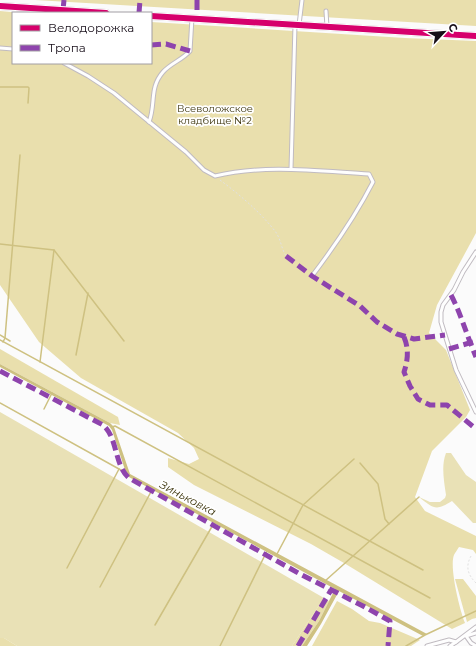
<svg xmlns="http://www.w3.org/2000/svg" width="476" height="646" font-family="Montserrat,sans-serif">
	<rect width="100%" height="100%" fill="#fbfbfb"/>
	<!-- green -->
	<g fill="#e9e1b6">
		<polygon points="0,412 324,598 292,646 17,646 4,638 0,638"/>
		<path d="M446 453H451L466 475 476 482V523H473L452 501C436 511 434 509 419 497L430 502H440L445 498 446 495C444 481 441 466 446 453Z"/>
	</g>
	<!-- forest -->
	<g fill="#e9dfad">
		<polygon points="35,0 476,0 476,26"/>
		<path d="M0 11 23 13H13V63H151V22L405 38 476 41V233L437 305 429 333 446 350 470 410 466 417 432 451 415 497 425 511 476 536V554L473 550 459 547C457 550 455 553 454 555 449 567 460 611 465 623L452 629 344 563 311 544 194 485 168 467V458L189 464 199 459 194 448 178 433 81 378 39 342 0 285Z"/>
		<polygon points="0,349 118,417 120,425 110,423 0,364"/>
		<polygon points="455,579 463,579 476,596 476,618 472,619 467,622"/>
		<polygon points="324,598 329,601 319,621 302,646 292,646"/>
		<polygon points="337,601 352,609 369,621 380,623 420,640 411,646 312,646"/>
		<polygon points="0,638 4,638 17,646 0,646"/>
	</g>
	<!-- water -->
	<polygon fill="#cec181" points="0,364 110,423 114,427 130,474 427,634 423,636 339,591 321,624 307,646 302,646 319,621 335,589 127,476 112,430 109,426 0,367"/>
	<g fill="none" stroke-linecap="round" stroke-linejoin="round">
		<!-- stream -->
		<g stroke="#cec181" stroke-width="1.5">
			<polyline points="0,87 28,87 29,88 28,103"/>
			<polyline points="0,244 54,250 124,341"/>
			<polyline points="0,335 10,341"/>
			<polyline points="0,340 423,570"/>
			<polyline points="3,342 5,338 20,155"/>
			<polyline points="76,355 88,293"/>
			<polyline points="40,362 54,250"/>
			<polyline points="0,403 128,474"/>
			<polyline points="44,409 52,393"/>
			<polyline points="112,427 115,426 430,598"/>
			<polyline points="360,463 378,484 385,519 389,524"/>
			<polyline points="277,554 303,505 354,459"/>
			<polyline points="67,568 119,469"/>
			<polyline points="325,581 419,497"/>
			<polyline points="100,587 153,488"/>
			<polyline points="155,625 214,523"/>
			<polyline points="220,646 267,551"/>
			<polyline points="406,646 425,635 476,611"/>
		</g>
		<defs>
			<g id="lane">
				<polyline points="326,11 327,27"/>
				<polyline points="299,25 302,0"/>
				<polyline points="0,48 13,49"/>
				<path d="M64 63 88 76 114 93 186 152 204 170 215 176C265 164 318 171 369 174L373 182C356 215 334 247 312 276"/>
				<path d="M149 122C156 104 149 88 163 72 171 63 182 60 190 51L192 18"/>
				<polyline points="291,169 295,25"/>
				<polyline points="476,252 463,272 454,290 443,305 441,312 441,322 456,370 476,412"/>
				<polyline points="476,633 466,636 471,643 476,646"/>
				<polyline points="427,646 449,640 456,642 476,627"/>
				<polyline points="450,646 456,642"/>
			</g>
			<g id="street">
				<polyline points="0,6 106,13"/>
				<polyline points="151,16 476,36"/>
			</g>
		</defs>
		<!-- lane casing -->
		<use href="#lane" stroke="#c0bbc1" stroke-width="5"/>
		<!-- street casing -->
		<use href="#street" stroke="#c0bbc1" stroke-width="8"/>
		<!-- path -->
		<g stroke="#e1e1e1" stroke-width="1" stroke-dasharray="2 2" stroke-linecap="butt">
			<path d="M220 180C240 195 259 211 275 231 281 239 281 248 286 256"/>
			<path d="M471 556C465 567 468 575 476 583"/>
		</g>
		<!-- lane -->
		<use href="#lane" stroke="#fefefe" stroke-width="3"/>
		<!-- street -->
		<use href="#street" stroke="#fefefe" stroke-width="6"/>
		<!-- quiet -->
		<g stroke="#8e44ad" stroke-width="5" stroke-dasharray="10 5" stroke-linecap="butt">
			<polyline points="197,0 197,19"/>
			<polyline points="63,10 64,0"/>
			<polyline points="139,13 140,0"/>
			<polyline points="151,45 166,44 190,51"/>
			<polyline points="286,256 312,276 360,306 377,322 397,334 414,339 445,335"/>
			<path d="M451 295C461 314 467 336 476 357"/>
			<path d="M404 337C409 349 408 360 404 372L410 386 418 399 430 405H447L476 429"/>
			<polyline points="449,349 476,341"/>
			<path d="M0 371 103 425C118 438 114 465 129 478L300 574 363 606 390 621 388 646"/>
			<polyline points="298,646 331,590"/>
		</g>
		<defs>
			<g id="cycleway">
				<polyline points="0,6 106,13"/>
				<polyline points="151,16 476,36"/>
			</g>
		</defs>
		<!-- cycleway casing -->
		<use href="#cycleway" stroke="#fff" stroke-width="8"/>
		<!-- cycleway -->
		<use href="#cycleway" stroke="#d6006c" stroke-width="6"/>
	</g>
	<g text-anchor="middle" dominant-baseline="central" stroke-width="3.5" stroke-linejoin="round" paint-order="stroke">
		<!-- park labels -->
		<g font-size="10" fill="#3d350d" stroke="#fff">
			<text x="215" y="108">Всеволожское<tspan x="215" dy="12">кладбище №2</tspan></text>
		</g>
		<!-- water labels -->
		<g font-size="11" font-style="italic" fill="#393108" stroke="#fff">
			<text transform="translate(188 498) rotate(28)">Зиньковка</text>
		</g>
	</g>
	<!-- legend -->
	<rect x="12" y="12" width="140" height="52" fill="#ffffff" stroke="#a29ea3"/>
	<rect x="20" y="25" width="20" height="6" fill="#d6006c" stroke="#a29ea3"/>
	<text x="48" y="32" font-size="12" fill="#160d18">Велодорожка</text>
	<rect x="20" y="45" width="20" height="6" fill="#8e44ad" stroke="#a29ea3"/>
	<text x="48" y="52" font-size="12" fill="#160d18">Тропа</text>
	<!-- north arrow -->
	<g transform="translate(444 32) rotate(64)" stroke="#ffffff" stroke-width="3" paint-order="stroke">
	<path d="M0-3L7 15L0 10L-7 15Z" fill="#160d18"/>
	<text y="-6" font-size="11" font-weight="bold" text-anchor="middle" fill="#160d18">С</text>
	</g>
</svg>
